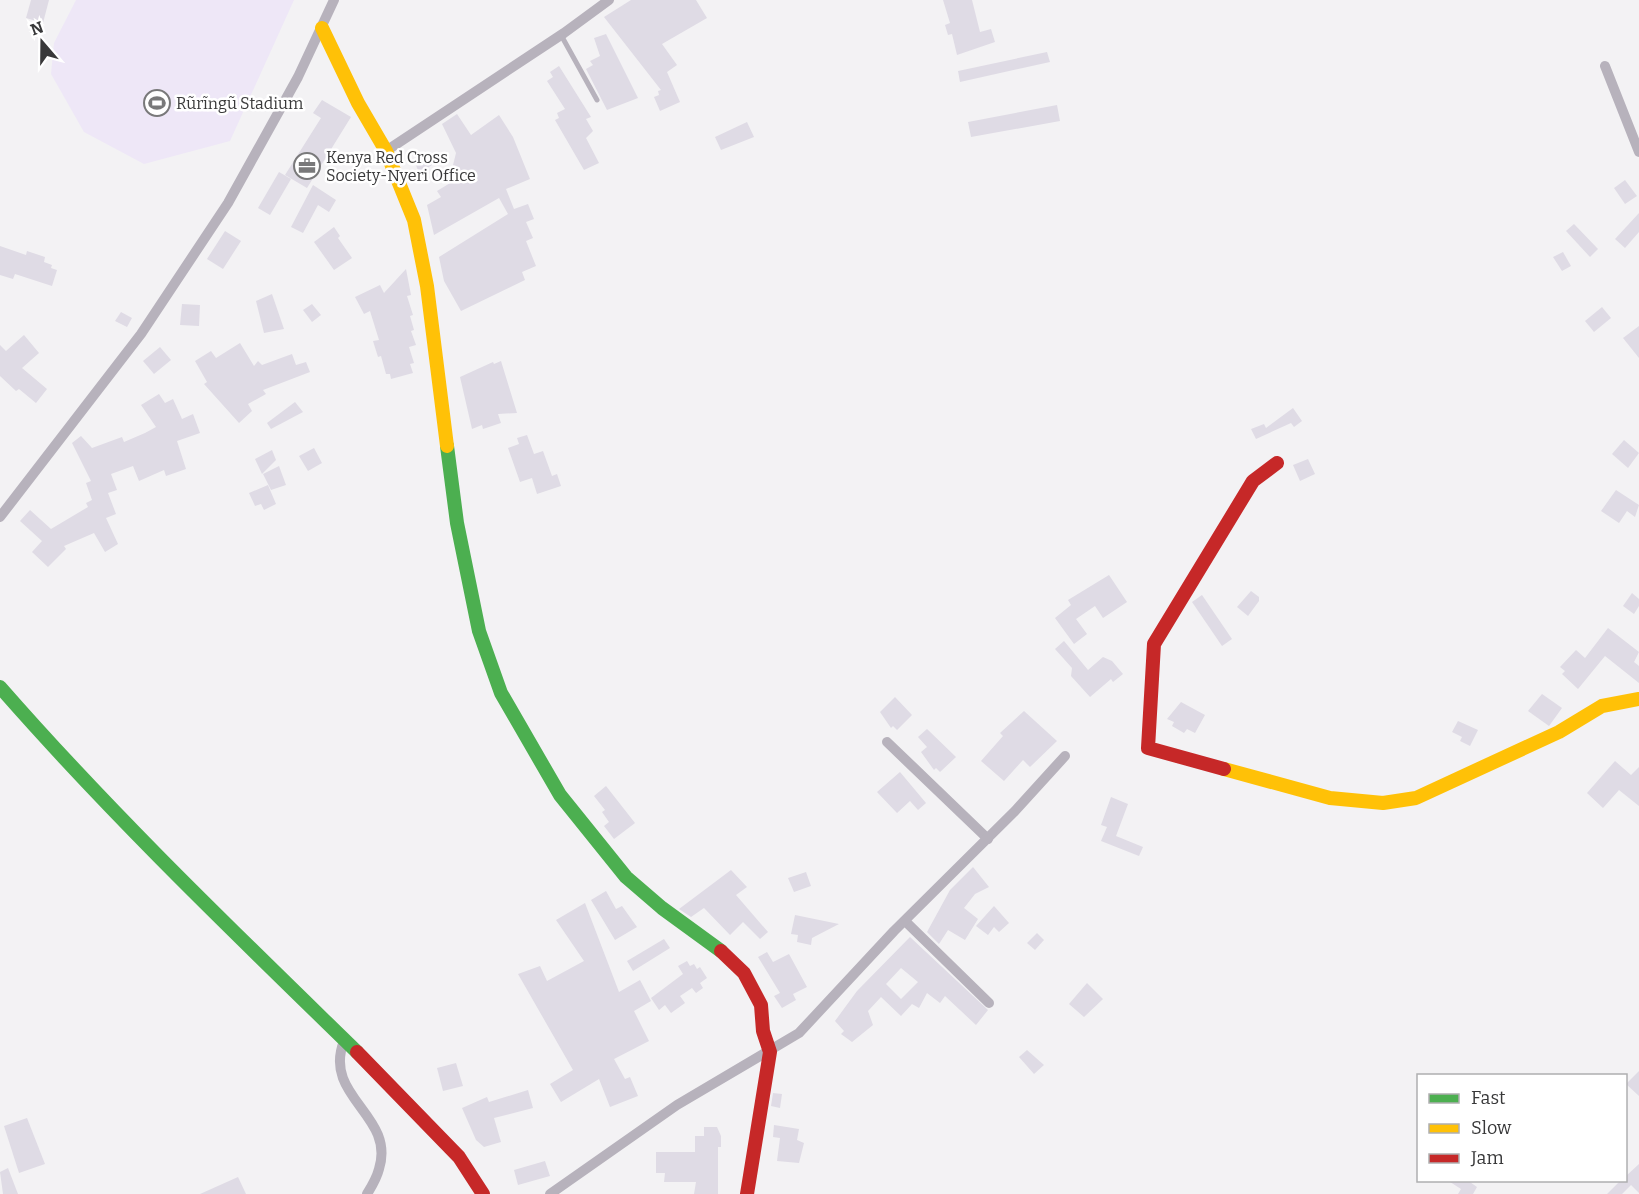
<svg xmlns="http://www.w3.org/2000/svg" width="1639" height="1194" font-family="Bitter,serif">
	<rect width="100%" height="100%" fill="#f3f2f4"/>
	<!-- green -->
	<polygon fill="#eee7f7" points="76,0 294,0 230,141 144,164 84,132 51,74 54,43"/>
	<!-- building -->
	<g fill="#dfdbe5" fill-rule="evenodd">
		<polygon points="31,0 49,0 43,23 26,18"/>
		<polygon points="631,0 696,0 707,18 662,44 677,65 667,72 680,102 660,111 654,97 659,95 658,91 661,90 604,17"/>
		<polygon points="943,0 972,0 980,32 991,29 995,42 957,55 952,34 948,35 945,25 950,23"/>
		<polygon points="606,34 638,98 607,110 586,69 593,65 590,61 600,56 594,38"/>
		<polygon points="1047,52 1050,62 960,82 958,71"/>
		<polygon points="559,66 591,117 586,119 593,131 586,138 599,163 584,170 555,120 559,118 557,113 565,109 547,81 553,77 550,72"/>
		<polygon points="322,100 351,117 307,188 285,175 321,118 313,113"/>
		<polygon points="1057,105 1060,121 971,137 968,122"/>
		<polygon points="457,114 471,135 499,115 513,137 530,179 506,189 514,209 528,204 534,219 526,222 533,238 526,241 536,266 522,272 525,280 461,311 444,281 439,257 508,214 499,198 434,235 427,205 441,197 437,191 460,177 453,165 456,153 442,124"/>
		<polygon points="747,122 754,137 721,150 715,137"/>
		<polygon points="428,155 432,165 419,173 414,160"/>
		<polygon points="279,172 291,179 270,215 258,208"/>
		<polygon points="1625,180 1637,196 1625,204 1614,188"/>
		<polygon points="313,185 336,200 329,212 318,205 303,233 291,227"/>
		<polygon points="1639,213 1639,232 1625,248 1615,239"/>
		<polygon points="1574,224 1598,249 1590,257 1566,231"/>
		<polygon points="334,227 340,236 338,238 352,258 334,270 314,242"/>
		<polygon points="225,231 241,241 223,269 207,259"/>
		<polygon points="0,246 26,255 27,251 45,257 44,262 52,265 51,268 57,270 52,286 15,274 13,279 0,275"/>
		<polygon points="1563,252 1571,266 1562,271 1553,257"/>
		<polygon points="406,269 411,295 407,296 413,315 410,316 414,330 411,331 416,345 409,347 414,363 410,364 413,373 391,379 390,374 386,374 381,356 378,357 373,341 379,340 370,311 364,314 355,297 380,285 384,293"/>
		<polygon points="272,294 284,329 264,333 256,301"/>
		<polygon points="182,304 200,305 199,326 180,325"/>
		<polygon points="312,304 321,315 312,322 303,310"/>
		<polygon points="1602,307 1611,318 1594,332 1585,321"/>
		<polygon points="121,312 132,318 127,327 115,321"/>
		<polygon points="1639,326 1639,358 1623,338"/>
		<polygon points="24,335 39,353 22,368 47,389 36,403 19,389 16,391 0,376 0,345 6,351"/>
		<polygon points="240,343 254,366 258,361 262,365 292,354 296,365 306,362 310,372 263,390 266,394 248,404 252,411 239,423 204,384 207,382 195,361 211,351 216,358"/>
		<polygon points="160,347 171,360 154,374 143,361"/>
		<polygon points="501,361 517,413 498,414 501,423 483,429 482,425 472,429 460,377 493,362 494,364"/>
		<polygon points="159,394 165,403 173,399 182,419 193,414 200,433 177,441 186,469 166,476 164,470 139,481 133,466 111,474 117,490 108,493 116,514 106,518 118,544 105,552 94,533 64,546 66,549 48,567 32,552 42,541 20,521 30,510 51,529 88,507 86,503 92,500 86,483 91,481 72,443 81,436 92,448 122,437 124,442 145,433 156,427 141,405"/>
		<polygon points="295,402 303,412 271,429 267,423"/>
		<polygon points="1293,408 1302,421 1294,427 1291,423 1256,439 1251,429 1264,424 1266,428"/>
		<polygon points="527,435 534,454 543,451 552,476 557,474 561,486 537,494 532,478 520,482 508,448 519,444 517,438"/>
		<polygon points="1624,440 1639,453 1628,468 1612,454"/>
		<polygon points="314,448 322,463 308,471 299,456"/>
		<polygon points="272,450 276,460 262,474 255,459"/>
		<polygon points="1308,459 1315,474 1300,481 1293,465"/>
		<polygon points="279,466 286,485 271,490 263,474"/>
		<polygon points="268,485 276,504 264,510 261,504 255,506 249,493"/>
		<polygon points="1616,490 1639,505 1635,517 1627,511 1619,523 1601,511"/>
		<polygon points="1109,575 1127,602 1103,618 1095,606 1076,619 1087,634 1074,644 1055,618 1071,605 1068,600"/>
		<polygon points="1251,591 1259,597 1259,601 1248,616 1237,607"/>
		<polygon points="1632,593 1639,599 1639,606 1634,614 1623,606"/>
		<polygon points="1202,595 1232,639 1222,646 1192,602"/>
		<polygon points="1608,628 1639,652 1634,662 1639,666 1639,683 1605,656 1578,689 1562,674 1565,671 1560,667 1576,650 1585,658"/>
		<polygon points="1064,641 1088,670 1103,657 1112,661 1123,674 1113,682 1111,679 1090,697 1071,676 1072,668 1055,649"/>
		<polygon points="1542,694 1562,708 1549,726 1528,711"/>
		<polygon points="895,697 912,715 897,730 893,726 891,728 880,712"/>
		<polygon points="1181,702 1205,715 1195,733 1187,729 1184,733 1172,726 1174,722 1167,719"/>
		<polygon points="1024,711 1057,741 1030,767 1023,760 1004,781 981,761 1003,736 1000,733"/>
		<polygon points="1458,721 1478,730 1470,746 1460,741 1462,737 1452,732"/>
		<polygon points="927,729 956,757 940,772 936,768 934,770 921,752 927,747 918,737"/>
		<polygon points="1615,761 1631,775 1639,767 1639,806 1619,790 1603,808 1587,793"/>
		<polygon points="900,772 926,803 918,810 910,801 897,813 877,792"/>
		<polygon points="606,786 635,823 614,839 604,826 609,822 602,812 605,810 594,796"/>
		<polygon points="1111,797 1128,804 1116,836 1143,847 1139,856 1101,841 1107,827 1101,825"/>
		<polygon points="973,867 989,887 975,894 964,908 978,919 965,940 948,930 939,944 927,932 950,890"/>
		<polygon points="731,870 747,887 736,895 768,932 760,939 743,922 730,935 704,908 691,917 679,909"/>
		<polygon points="806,872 811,886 794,892 788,878"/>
		<polygon points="606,891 616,909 622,906 637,927 615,940 591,900"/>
		<polygon points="585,903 619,992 640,980 651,1001 634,1011 649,1041 614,1059 625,1079 630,1077 638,1096 610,1107 599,1079 561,1102 550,1084 573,1070 518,974 540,966 547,981 584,961 556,920"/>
		<polygon points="994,906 1009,923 999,932 994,927 988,935 976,926"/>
		<polygon points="795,915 839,924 812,938 811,945 797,942 798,935 791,934"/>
		<polygon points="1037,933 1044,940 1035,950 1027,943"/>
		<path d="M910 937 988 1010 976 1025 945 996 940 1003 927 993 919 1008 912 1004 901 1016 881 997 868 1011 873 1025 852 1042 841 1034 844 1031 835 1021 857 991ZM901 968 918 982 901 999 886 984Z"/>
		<polygon points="664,939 670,948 633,971 627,961"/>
		<polygon points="767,952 773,962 789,954 807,987 793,994 796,1000 782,1008 774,996 780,993 758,957"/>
		<polygon points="687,961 690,966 694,964 697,969 700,967 707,978 700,983 703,988 696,993 692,988 680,996 685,1003 671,1013 665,1005 659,1010 651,998 683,974 678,966"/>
		<polygon points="1087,983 1103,999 1084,1017 1069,1004"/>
		<polygon points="1027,1050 1044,1065 1034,1074 1019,1057"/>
		<polygon points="456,1063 463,1086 443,1091 437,1068"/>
		<polygon points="1639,1071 1639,1096 1626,1084"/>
		<polygon points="528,1090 533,1108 494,1118 501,1142 484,1147 476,1140 462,1108 487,1097 489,1102"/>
		<polygon points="773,1093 782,1094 780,1108 771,1106"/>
		<polygon points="27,1118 45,1164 19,1173 4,1126"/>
		<polygon points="774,1125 799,1129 797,1140 804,1143 799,1163 777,1161 780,1138 773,1137"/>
		<polygon points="704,1127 717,1127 721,1136 721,1147 718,1147 718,1194 694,1194 696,1182 664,1182 665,1173 656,1173 656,1152 695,1152 695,1136 704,1136"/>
		<polygon points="545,1161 550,1176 518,1185 514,1170"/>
		<polygon points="1639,1164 1639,1193 1631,1185 1622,1194 1607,1194 1621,1180 1626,1180 1626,1176"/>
		<polygon points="8,1168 18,1194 3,1194 0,1172"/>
		<polygon points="238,1177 246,1194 200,1194"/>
		<polygon points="1447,1180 1467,1180 1477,1187 1473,1194 1458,1194 1461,1189"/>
	</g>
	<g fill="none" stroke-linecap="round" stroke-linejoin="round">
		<!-- lane -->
		<polyline stroke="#b7b2bc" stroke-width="5" points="561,35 597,100"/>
		<!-- street -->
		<g stroke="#b7b2bc" stroke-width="10">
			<polyline points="1605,66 1639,152"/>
			<polyline points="386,151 564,33 609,0"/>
			<polyline points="0,517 141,334 228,203 298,77 334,0"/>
			<polyline points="887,742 988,839"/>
			<polyline points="905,921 989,1003"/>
			<path d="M344 1041C322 1097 396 1115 379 1169 377 1177 372 1186 367 1194"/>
			<polyline points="550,1194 677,1105 799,1033 894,931 1015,811 1065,756"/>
		</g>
		<!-- fast -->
		<g stroke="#4caf50" stroke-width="14">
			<polyline points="447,446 457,523 479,631 501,693 560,795 626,877 662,908 721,951"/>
			<path d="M0 687C112 815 235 933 357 1052"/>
		</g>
		<!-- slow -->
		<g stroke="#ffc107" stroke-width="14">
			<polyline points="322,28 358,103 386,151 414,220 427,286 447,446"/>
			<polyline points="1224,769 1330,798 1383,803 1416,798 1559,732 1602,706 1639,699"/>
		</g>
		<!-- jam -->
		<g stroke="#c62828" stroke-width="14">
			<polyline points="1224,769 1148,748 1154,644 1253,481 1277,463"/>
			<polyline points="721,951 744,973 761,1005 763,1031 770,1052 747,1194"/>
			<polyline points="357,1052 459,1157 483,1194"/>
		</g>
	</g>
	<!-- icons -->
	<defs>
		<symbol id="stadium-ring" viewBox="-11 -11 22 22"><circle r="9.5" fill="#fff" stroke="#79797a" stroke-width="1.5"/><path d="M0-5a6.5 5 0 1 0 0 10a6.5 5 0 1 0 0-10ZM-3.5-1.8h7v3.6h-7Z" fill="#79797a"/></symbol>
		<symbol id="office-ring" viewBox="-11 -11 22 22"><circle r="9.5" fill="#fff" stroke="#79797a" stroke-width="1.5"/><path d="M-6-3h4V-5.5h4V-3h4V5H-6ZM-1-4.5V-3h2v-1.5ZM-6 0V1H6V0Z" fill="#79797a"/></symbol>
	</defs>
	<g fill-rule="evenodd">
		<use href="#stadium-ring" x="142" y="88" width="30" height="30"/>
		<use href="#office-ring" x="292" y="151" width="30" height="30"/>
	</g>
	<g text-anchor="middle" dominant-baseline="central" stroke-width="5" stroke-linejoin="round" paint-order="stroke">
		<!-- poi labels -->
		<g font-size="16" fill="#383839" stroke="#fff" text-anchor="start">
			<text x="176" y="103">Rũrĩngũ Stadium</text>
			<text x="326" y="157">Kenya Red Cross<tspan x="326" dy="18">Society-Nyeri Office</tspan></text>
		</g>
	</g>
	<!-- legend -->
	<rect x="1417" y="1074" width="210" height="108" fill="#ffffff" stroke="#afafb0" stroke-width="1.5"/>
	<rect x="1429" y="1094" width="30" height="9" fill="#4caf50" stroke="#afafb0" stroke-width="1.5"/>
	<text x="1471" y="1104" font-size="18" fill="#383839">Fast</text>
	<rect x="1429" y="1124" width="30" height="9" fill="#ffc107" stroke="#afafb0" stroke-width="1.5"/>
	<text x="1471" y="1134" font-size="18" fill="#383839">Slow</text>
	<rect x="1429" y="1154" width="30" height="9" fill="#c62828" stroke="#afafb0" stroke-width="1.5"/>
	<text x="1471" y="1164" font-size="18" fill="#383839">Jam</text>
	<!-- north arrow -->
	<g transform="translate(42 42) rotate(340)" stroke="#ffffff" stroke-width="4.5" paint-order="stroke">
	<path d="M0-4.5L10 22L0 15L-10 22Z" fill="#383839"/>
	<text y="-9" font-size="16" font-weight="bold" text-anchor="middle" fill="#383839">N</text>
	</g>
</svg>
